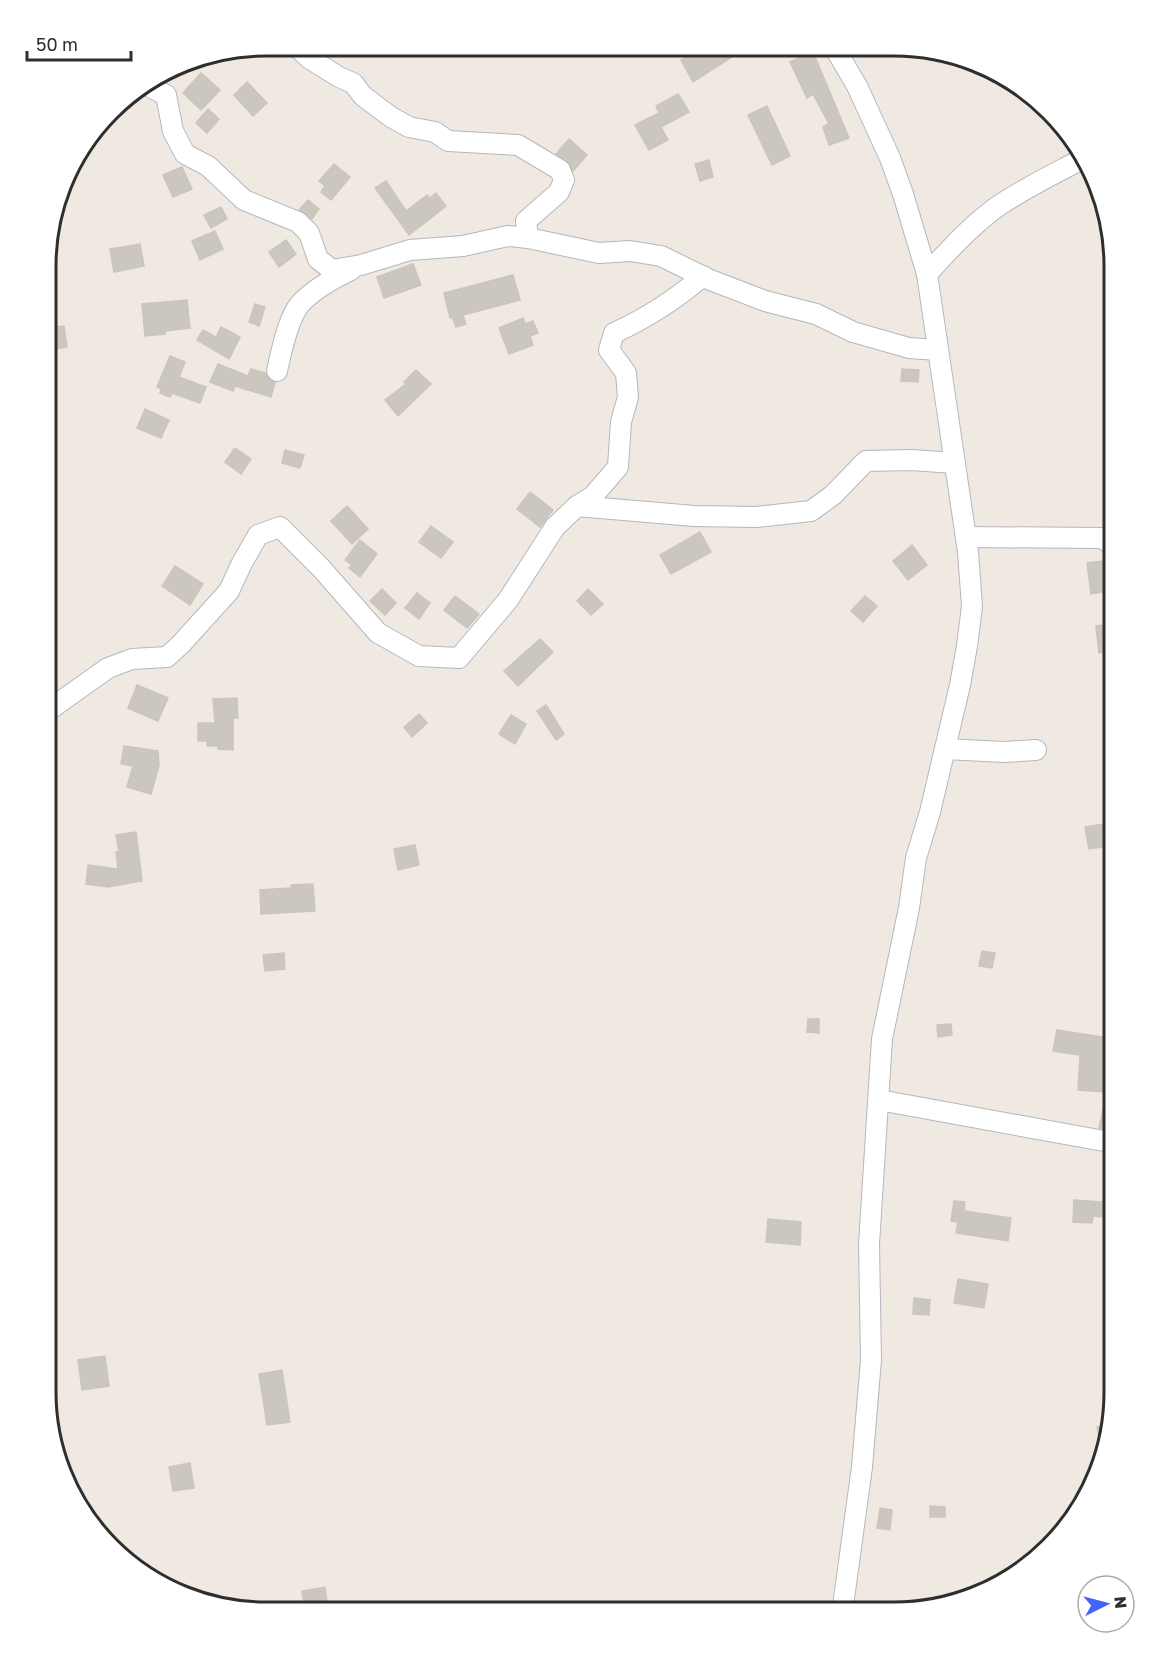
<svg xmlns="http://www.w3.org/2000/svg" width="1160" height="1658" font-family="'Golos Text',sans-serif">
	<rect width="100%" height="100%" fill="#efe9e1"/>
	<!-- building -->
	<g fill="#cbc7bf" stroke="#cbc5ba" stroke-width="1.5">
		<polygon points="704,46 749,46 693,82 681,60"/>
		<polygon points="813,52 849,138 829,145 823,127 829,124 813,94 807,98 790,62"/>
		<polygon points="201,73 220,90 201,110 183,93"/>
		<polygon points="247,82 267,103 253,116 234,95"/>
		<polygon points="678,94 689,112 661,127 668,140 649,150 635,125 659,113 656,106"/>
		<polygon points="767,106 790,156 772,165 748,115"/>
		<polygon points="208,109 219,119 207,133 196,123"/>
		<polygon points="569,139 587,155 573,171 567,160 556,154"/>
		<polygon points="709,160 713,177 700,181 695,164"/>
		<polygon points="334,164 350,177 331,200 321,192 325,186 319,181"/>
		<polygon points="182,167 192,189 173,197 163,175"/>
		<polygon points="386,181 406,211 427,195 430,198 436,193 446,206 409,235 375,188"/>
		<polygon points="308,200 319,209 312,219 299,210"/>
		<polygon points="221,207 227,219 211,228 204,215"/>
		<polygon points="215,231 223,249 200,260 192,241"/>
		<polygon points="286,240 296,254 279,267 269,252"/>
		<polygon points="140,244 144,266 114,272 110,249"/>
		<polygon points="413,264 421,285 384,298 377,277"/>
		<polygon points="513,275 520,300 463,315 466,324 456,327 452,317 450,318 444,293"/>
		<polygon points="187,300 190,328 165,331 165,334 145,336 142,304"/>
		<polygon points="255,304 265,307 259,326 249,322"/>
		<polygon points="523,318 525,324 533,321 538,333 530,336 533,345 509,354 499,328"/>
		<polygon points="64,326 67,347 47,350 47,328"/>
		<polygon points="221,327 240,337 229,359 197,340 203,330 216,337"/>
		<polygon points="170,356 185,362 179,377 206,387 200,403 172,393 170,397 160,393 161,389 157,387"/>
		<polygon points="218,364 248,376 251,369 265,373 269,379 275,383 271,397 235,386 233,391 210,382"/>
		<polygon points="902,369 919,370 918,382 901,381"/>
		<polygon points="416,370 431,384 398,416 385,400 406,384 404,382"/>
		<polygon points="145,409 169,420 161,438 137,428"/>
		<polygon points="235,448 251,459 241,474 225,462"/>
		<polygon points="285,450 304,455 300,468 282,463"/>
		<polygon points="530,492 553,510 540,527 517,509"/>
		<polygon points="347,506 368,529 352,544 331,521"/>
		<polygon points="431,526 453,542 441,558 419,542"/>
		<polygon points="700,532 711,552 671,574 660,555"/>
		<polygon points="360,540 377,554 360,577 349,568 352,565 345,560"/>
		<polygon points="912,545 927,565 908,580 893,561"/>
		<polygon points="1111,560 1115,590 1091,594 1087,563"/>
		<polygon points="175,566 203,584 190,605 162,586"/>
		<polygon points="382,589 396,603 385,615 370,601"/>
		<polygon points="588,589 603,604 591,615 577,601"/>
		<polygon points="417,593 430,603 419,619 405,608"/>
		<polygon points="455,596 479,614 467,628 444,610"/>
		<polygon points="865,596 877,606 863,622 851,611"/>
		<polygon points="1115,624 1115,649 1099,653 1096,626"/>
		<polygon points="540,639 553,652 518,686 504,671"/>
		<polygon points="137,685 168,698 158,721 128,708"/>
		<polygon points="237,698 238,718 233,718 233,750 218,749 218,746 207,746 207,741 198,741 198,723 215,723 213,699"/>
		<polygon points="546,705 564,734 556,740 537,711"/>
		<polygon points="419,714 427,723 412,737 404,727"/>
		<polygon points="511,715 526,724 515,744 499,734"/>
		<polygon points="124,746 158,751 159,765 151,794 127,787 133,766 121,764"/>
		<polygon points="1109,823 1112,834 1107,835 1108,846 1089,849 1085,827"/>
		<polygon points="136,832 142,881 108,887 86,884 88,865 118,869 116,852 119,852 116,835"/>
		<polygon points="415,845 419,865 398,870 394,849"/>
		<polygon points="313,884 315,911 261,914 260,890 291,888 291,885"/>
		<polygon points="982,951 995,953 992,968 979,966"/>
		<polygon points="284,953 285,969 265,971 263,955"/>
		<polygon points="808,1019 819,1019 819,1033 807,1032"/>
		<polygon points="951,1024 952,1035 938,1037 937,1025"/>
		<polygon points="1057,1030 1108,1038 1105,1059 1115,1061 1115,1131 1099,1128 1107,1092 1078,1090 1080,1055 1053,1051"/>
		<polygon points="1074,1200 1115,1203 1115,1218 1093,1216 1092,1223 1073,1222"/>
		<polygon points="954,1201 965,1202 964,1211 1011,1218 1008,1241 956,1233 958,1222 951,1221"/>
		<polygon points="768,1219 801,1222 800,1245 766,1242"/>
		<polygon points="958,1279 988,1284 984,1308 954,1303"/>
		<polygon points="914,1298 930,1300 929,1315 913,1314"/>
		<polygon points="105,1356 109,1386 82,1390 78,1360"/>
		<polygon points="282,1370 290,1422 267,1425 259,1374"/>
		<polygon points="1111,1424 1104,1460 1097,1427"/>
		<polygon points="190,1463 194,1488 173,1491 169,1467"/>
		<polygon points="930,1506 945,1507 945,1517 930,1517"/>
		<polygon points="880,1508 892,1510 890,1530 877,1528"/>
		<polygon points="325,1587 328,1611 305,1611 302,1591"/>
	</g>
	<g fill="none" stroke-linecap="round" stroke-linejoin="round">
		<defs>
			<g id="minor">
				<polyline points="295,45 310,59 339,77 353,83 363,96 391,117 409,127 435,132 448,141 518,145 560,170 564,180 559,192 526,221 528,238"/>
				<polyline points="834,47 857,86 890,158 903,194 927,274 968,552 972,606 967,646 960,685 930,812 916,858 909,908 882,1039 869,1244 871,1360 862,1467 842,1613"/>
				<polyline points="146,85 166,95 173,131 185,154 208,166 244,200 298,222 309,233 318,259 332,270 361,265 410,250 463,246 508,236 528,238 599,253 630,251 661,256 708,279 765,301 816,314 853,332 909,348 938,350"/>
				<path d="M927 274C948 251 969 228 994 209 1022 189 1054 174 1084 158"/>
				<path d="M277 371C281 353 288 318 300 304 313 290 334 278 351 270"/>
				<path d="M577 506 593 496 618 467 621 422 628 397 626 373 609 350 614 333C647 318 675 300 703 276"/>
				<polyline points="966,537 1102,538 1115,547"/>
				<polyline points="46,712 108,668 132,659 167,657 181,644 229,591 242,563 258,535 280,527 321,568 378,633 419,656 459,658 508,600 555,527 577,506 694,516 756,517 811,511 833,495 866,461 911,460 955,463"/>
				<polyline points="945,749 1004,752 1036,750"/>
				<polyline points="879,1100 1115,1143"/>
			</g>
		</defs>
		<!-- minor casing -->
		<use href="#minor" stroke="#b4b7c1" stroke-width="22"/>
		<!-- minor -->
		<use href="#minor" stroke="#fff" stroke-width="20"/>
	</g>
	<!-- crop -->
	<path d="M0 0H1160V1658H0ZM266 56H894A210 210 0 0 1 1104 266V1392A210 210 0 0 1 894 1602H266A210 210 0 0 1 56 1392V266A210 210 0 0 1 266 56Z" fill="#fff" fill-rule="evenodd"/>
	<path fill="none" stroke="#2e2e2e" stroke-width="3" d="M266 56H894A210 210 0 0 1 1104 266V1392A210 210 0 0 1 894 1602H266A210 210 0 0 1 56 1392V266A210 210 0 0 1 266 56Z"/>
	<!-- north arrow -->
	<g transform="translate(1106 1604) rotate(84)"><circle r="28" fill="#ffffff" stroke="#ababab" stroke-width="1.5"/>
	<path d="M0-4.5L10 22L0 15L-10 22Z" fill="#4264fb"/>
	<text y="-9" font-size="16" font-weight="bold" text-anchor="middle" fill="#2e2e2e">N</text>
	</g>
	<!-- scale -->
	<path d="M27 51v9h104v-9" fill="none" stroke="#2e2e2e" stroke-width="3"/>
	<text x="36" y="51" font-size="18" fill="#2e2e2e" stroke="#ffffff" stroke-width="4.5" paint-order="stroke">50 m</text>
</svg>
